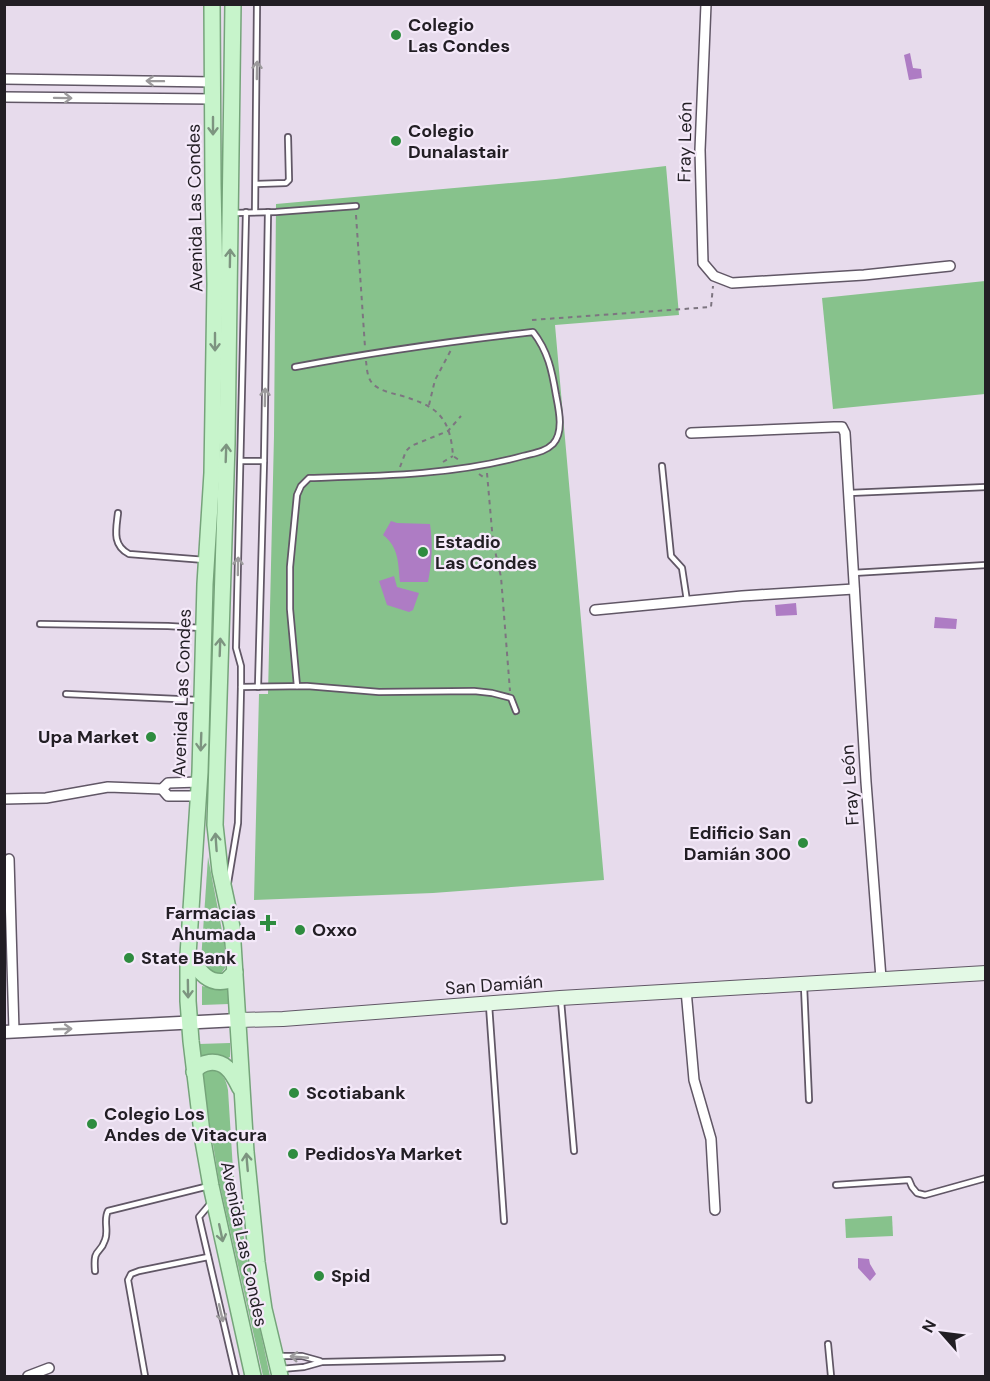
<svg xmlns="http://www.w3.org/2000/svg" width="990" height="1381" font-family="'DM Sans',sans-serif">
	<rect width="100%" height="100%" fill="#e7dbec"/>
	<!-- green -->
	<g fill="#87c28c">
		<polygon points="666,166 679,315 555,325 604,880 433,893 254,900 259,694 268,694 274,436 276,204 556,179"/>
		<polygon points="985,281 985,394 833,409 822,298"/>
		<polygon points="208,857 224,941 225,968 220,975 212,975 201,961"/>
		<polygon points="202,986 220,990 228,988 229,1004 202,1005"/>
		<polygon points="230,1043 230,1057 228,1058 211,1054 200,1056 199,1044"/>
		<path d="M212 1069C223 1073 226 1079 228 1090L233 1170 255 1306 270 1376H263L219 1181 202 1077 204 1073Z"/>
		<polygon points="892,1216 893,1236 846,1238 845,1219"/>
	</g>
	<!-- water -->
	<g fill="#ae7cc4">
		<polygon points="910,53 913,68 921,69 922,78 909,80 904,55"/>
		<path d="M391 521 397 523 430 524C433 544 432 562 428 582H400C398 563 399 547 383 535Z"/>
		<polygon points="394,576 397,587 419,593 413,610 409,612 387,605 379,581"/>
		<polygon points="796,603 797,615 776,616 775,605"/>
		<polygon points="935,617 957,619 956,629 934,628"/>
		<polygon points="858,1258 869,1259 870,1264 876,1274 870,1281 858,1268"/>
	</g>
	<g fill="none" stroke-linecap="round" stroke-linejoin="round">
		<defs>
			<g id="service">
				<polyline points="256,184 286,183 289,180 288,137"/>
				<polyline points="255,212 257,4"/>
				<polyline points="233,213 276,212 356,206"/>
				<path d="M295 367C374 352 453 341 533 332 548 351 552 371 556 395 559 410 564 432 553 444 545 452 534 453 523 456 454 475 380 476 309 478L301 486 297 495 290 567V609L297 686"/>
				<polyline points="241,461 264,461"/>
				<polyline points="662,466 671,556 682,568 687,601"/>
				<polyline points="849,493 986,487"/>
				<path d="M118 513C116 530 112 545 129 554L205 560"/>
				<polyline points="853,573 986,565"/>
				<polyline points="40,624 168,626 202,628"/>
				<polyline points="241,687 307,686 379,692 474,691 492,693 511,698 516,711"/>
				<polyline points="258,687 264,461 268,212"/>
				<polyline points="66,694 199,700"/>
				<polyline points="228,883 238,823 241,687 241,666 236,648 246,212"/>
				<polyline points="804,986 809,1100"/>
				<polyline points="561,1001 574,1151"/>
				<polyline points="489,1005 504,1221"/>
				<polyline points="836,1185 909,1180 912,1187 917,1193 925,1195 986,1178"/>
				<polyline points="210,1204 199,1217 236,1376"/>
				<path d="M95 1271C93 1246 100 1256 105 1240 109 1231 103 1220 108 1211L209 1186"/>
				<polyline points="828,1344 831,1376"/>
				<polyline points="278,1356 302,1356 320,1361"/>
				<polyline points="281,1369 304,1367 322,1362 502,1358"/>
				<polyline points="145,1376 128,1280 131,1274 139,1271 208,1257"/>
			</g>
			<g id="minor">
				<polyline points="706,4 700,150 703,263 714,276 732,283 864,275 950,266"/>
				<polyline points="4,79 214,82"/>
				<polyline points="4,97 214,99"/>
				<polyline points="691,433 834,427 842,427 845,433 866,782 881,978"/>
				<polyline points="595,610 742,596 854,589"/>
				<polyline points="162,789 168,796 198,796"/>
				<polyline points="4,799 46,798 108,787 162,789 168,783 199,782"/>
				<polyline points="9,859 14,1031"/>
				<polyline points="686,990 694,1080 711,1139 715,1210"/>
				<polyline points="28,1376 49,1368"/>
			</g>
			<polyline id="tertiary" points="4,1032 238,1020"/>
			<polyline id="secondary" points="238,1020 283,1019 560,998 986,973"/>
			<g id="primary">
				<polyline points="212,4 213,184 215,284 212,473 205,584 200,772 188,955 188,1001 191,1041 203,1141 211,1186 253,1376"/>
				<polyline points="233,4 227,444 215,825 220,871 232,927 246,1152 257,1262 264,1309 280,1376"/>
				<path d="M188 955C198 969 207 985 226 981L235 972"/>
				<path d="M194 1072C201 1061 217 1059 227 1068 233 1073 237 1082 240 1088"/>
			</g>
		</defs>
		<!-- service casing -->
		<use href="#service" stroke="#615766" stroke-width="8"/>
		<!-- minor casing -->
		<use href="#minor" stroke="#615766" stroke-width="12"/>
		<!-- tertiary casing -->
		<use href="#tertiary" stroke="#615766" stroke-width="15"/>
		<!-- secondary casing -->
		<use href="#secondary" stroke="#615766" stroke-width="16"/>
		<!-- primary casing -->
		<use href="#primary" stroke="#75a47a" stroke-width="18"/>
		<!-- path -->
		<g stroke="#7d7580" stroke-width="2" stroke-dasharray="4.5 4.5" stroke-linecap="butt">
			<polyline points="356,215 365,347"/>
			<polyline points="532,320 711,307 713,286"/>
			<path d="M366 361C367 369 367 378 373 384 379 390 390 393 399 395 436 406 450 415 453 456L459 460"/>
			<polyline points="429,405 435,380 451,350"/>
			<polyline points="443,462 453,456"/>
			<polyline points="400,467 406,451 411,446 448,431 461,416"/>
			<polyline points="487,473 493,542 501,577 510,691"/>
			<polyline points="479,474 486,479"/>
		</g>
		<!-- service -->
		<use href="#service" stroke="#fff" stroke-width="4.5"/>
		<!-- minor -->
		<use href="#minor" stroke="#fff" stroke-width="9"/>
		<!-- tertiary -->
		<use href="#tertiary" stroke="#fff" stroke-width="12"/>
		<!-- secondary -->
		<use href="#secondary" stroke="#e3f9e5" stroke-width="14"/>
		<!-- primary -->
		<use href="#primary" stroke="#c7f4cb" stroke-width="15"/>
	</g>
	<!-- one-way arrows -->
	<defs><path id="oneway-shaft" d="M-6 0H5M1.5-3L5.5 0L1.5 3" fill="none" stroke-width="1.6" stroke-linecap="round" stroke-linejoin="round" transform="scale(1.5)"/></defs>
	<g stroke="#9c9a9c">
		<use href="#oneway-shaft" transform="translate(257 70) rotate(-89)"/>
		<use href="#oneway-shaft" transform="translate(155 81) rotate(-179)"/>
		<use href="#oneway-shaft" transform="translate(63 98) rotate(1)"/>
		<use href="#oneway-shaft" transform="translate(265 397) rotate(-89)"/>
		<use href="#oneway-shaft" transform="translate(238 566) rotate(-89)"/>
		<use href="#oneway-shaft" transform="translate(63 1029) rotate(-2)"/>
		<use href="#oneway-shaft" transform="translate(221 1313) rotate(77)"/>
		<use href="#oneway-shaft" transform="translate(299 1357) rotate(-175)"/>
	</g>
	<g stroke="#7d9480">
		<use href="#oneway-shaft" transform="translate(213 126) rotate(90)"/>
		<use href="#oneway-shaft" transform="translate(230 258) rotate(-89)"/>
		<use href="#oneway-shaft" transform="translate(215 342) rotate(90)"/>
		<use href="#oneway-shaft" transform="translate(226 453) rotate(-88)"/>
		<use href="#oneway-shaft" transform="translate(220 647) rotate(-88)"/>
		<use href="#oneway-shaft" transform="translate(201 742) rotate(92)"/>
		<use href="#oneway-shaft" transform="translate(216 842) rotate(-94)"/>
		<use href="#oneway-shaft" transform="translate(188 989) rotate(89)"/>
		<use href="#oneway-shaft" transform="translate(247 1162) rotate(-95)"/>
		<use href="#oneway-shaft" transform="translate(221 1233) rotate(78)"/>
	</g>
	<!-- markers -->
	<g fill="#2e8c3f" stroke="#f4e9f9" stroke-width="2">
		<circle cx="396" cy="35" r="6"/>
		<circle cx="396" cy="141" r="6"/>
		<circle cx="423" cy="552" r="6"/>
		<circle cx="151" cy="737" r="6"/>
		<circle cx="803" cy="843" r="6"/>
		<path d="M265 914h6v6h6v6h-6v6h-6v-6h-6v-6h6z"/>
		<circle cx="300" cy="930" r="6"/>
		<circle cx="129" cy="958" r="6"/>
		<circle cx="294" cy="1093" r="6"/>
		<circle cx="92" cy="1124" r="6"/>
		<circle cx="293" cy="1154" r="6"/>
		<circle cx="319" cy="1276" r="6"/>
	</g>
	<g text-anchor="middle" dominant-baseline="central" stroke-width="4.5" stroke-linejoin="round" paint-order="stroke">
		<!-- poi labels -->
		<g font-size="18" font-weight="bold" fill="#221e24" stroke="#f4e9f9" text-anchor="start">
			<text x="408" y="25">Colegio<tspan x="408" dy="21">Las Condes</tspan></text>
			<text x="408" y="131">Colegio<tspan x="408" dy="21">Dunalastair</tspan></text>
			<text x="435" y="542">Estadio<tspan x="435" dy="21">Las Condes</tspan></text>
			<text x="139" y="737" text-anchor="end">Upa Market</text>
			<text x="791" y="833" text-anchor="end">Edificio San<tspan x="791" dy="21">Damián 300</tspan></text>
			<text x="256" y="913" text-anchor="end">Farmacias<tspan x="256" dy="21">Ahumada</tspan></text>
			<text x="312" y="930">Oxxo</text>
			<text x="141" y="958">State Bank</text>
			<text x="306" y="1093">Scotiabank</text>
			<text x="104" y="1114">Colegio Los<tspan x="104" dy="21">Andes de Vitacura</tspan></text>
			<text x="305" y="1154">PedidosYa Market</text>
			<text x="331" y="1276">Spid</text>
		</g>
		<!-- street labels -->
		<g font-size="18" fill="#221e24" stroke="#f4e9f9">
			<text transform="translate(685 142) rotate(-89)">Fray León</text>
			<text transform="translate(195 208) rotate(-91)">Avenida Las Condes</text>
			<text transform="translate(182 693) rotate(-88)">Avenida Las Condes</text>
			<text transform="translate(850 785) rotate(-94)">Fray León</text>
			<text transform="translate(494 985) rotate(-4)">San Damián</text>
			<text transform="translate(244 1244) rotate(78)">Avenida Las Condes</text>
		</g>
	</g>
	<!-- border -->
	<rect width="990" height="1381" fill="none" stroke="#221e24" stroke-width="12"/>
	<!-- north arrow -->
	<g transform="translate(942 1333) rotate(298)" stroke="#f4e9f9" stroke-width="4.5" paint-order="stroke">
	<path d="M0-4.5L10 22L0 15L-10 22Z" fill="#221e24"/>
	<text y="-9" font-size="16" font-weight="bold" text-anchor="middle" fill="#221e24">N</text>
	</g>
</svg>
